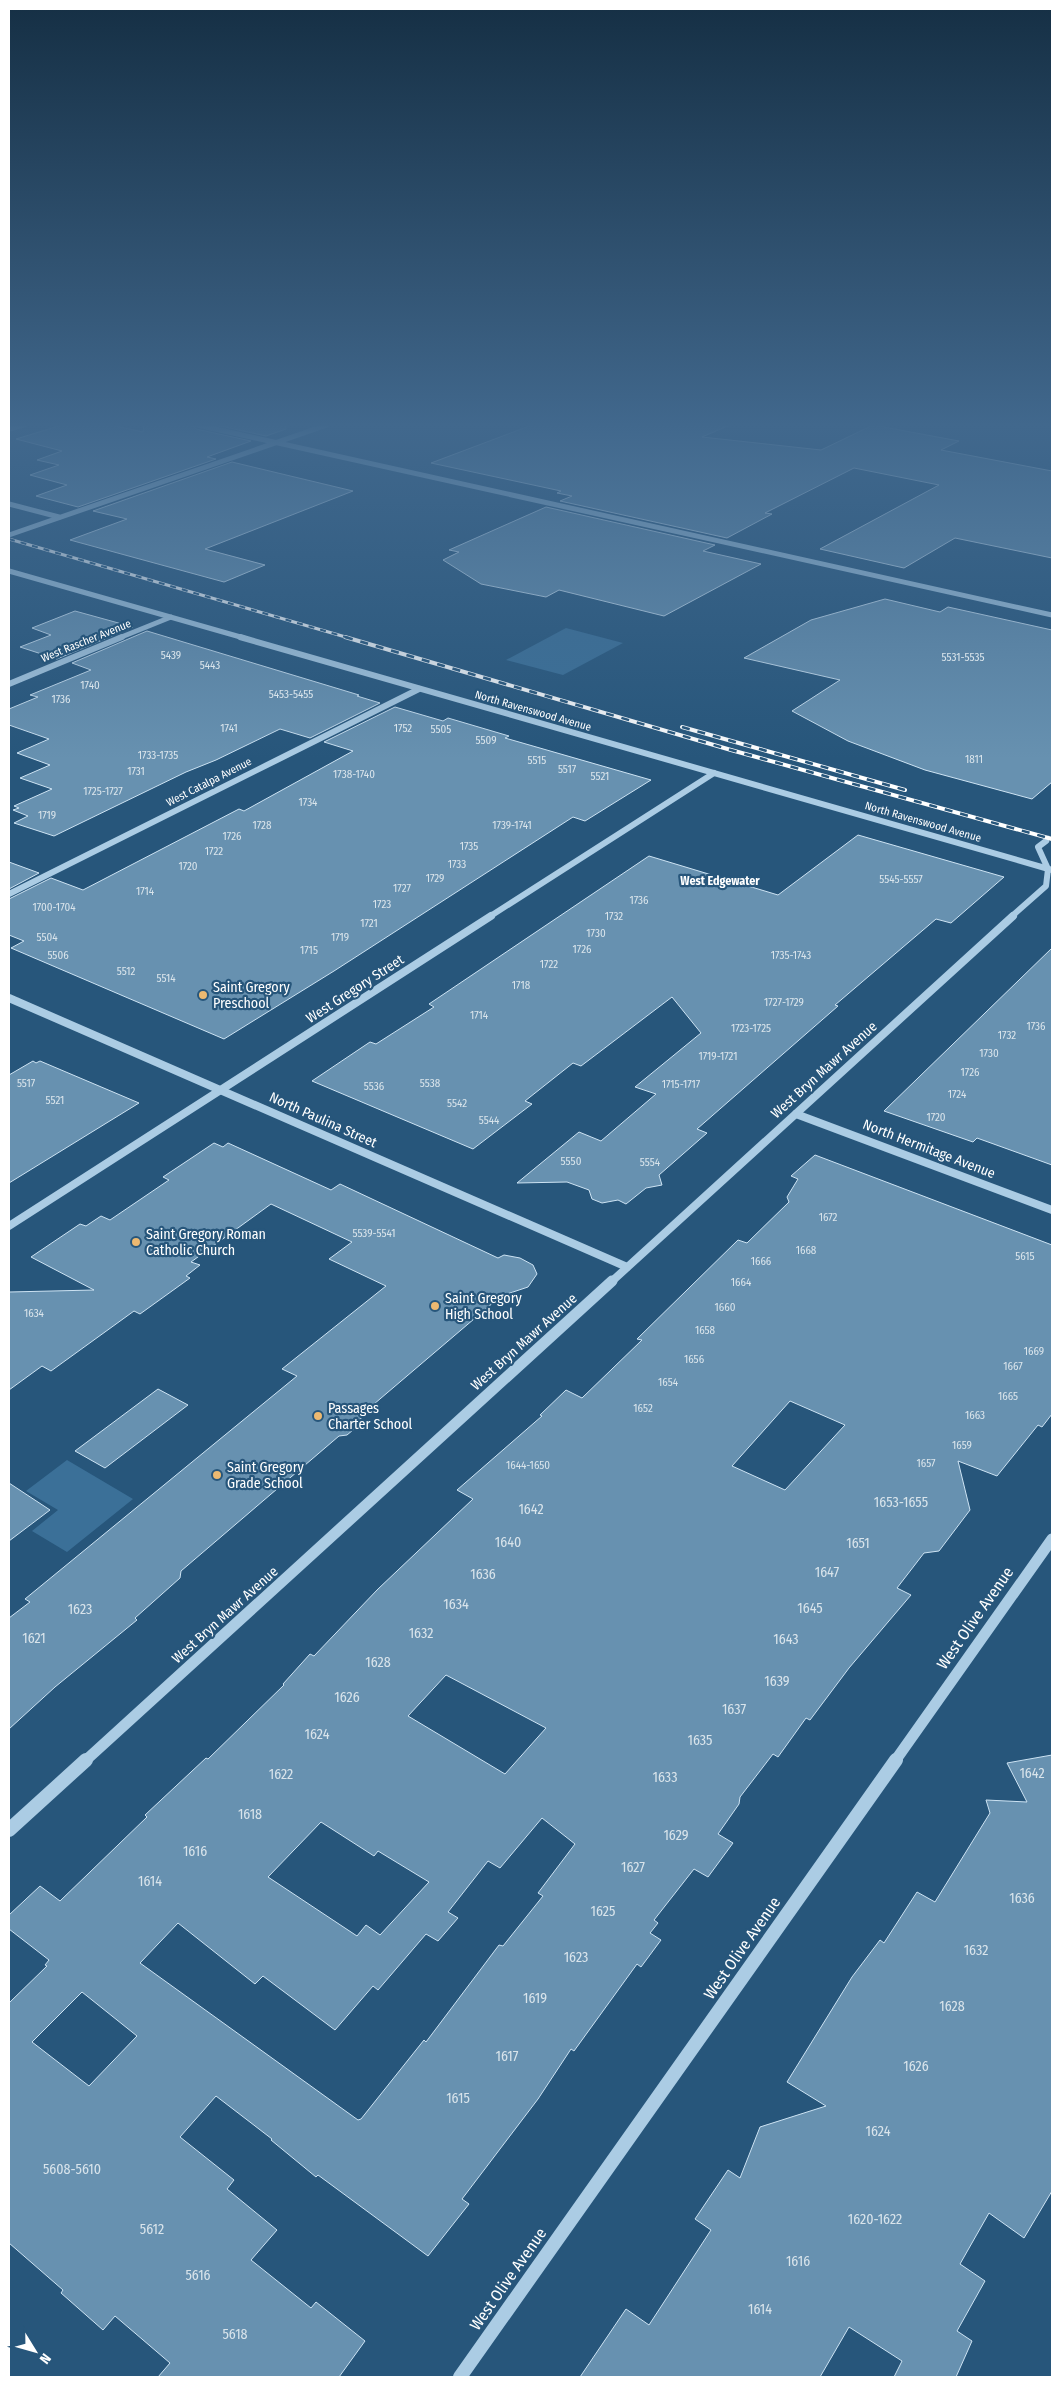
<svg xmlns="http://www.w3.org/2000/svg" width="1061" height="2386" font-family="'Fira Sans Condensed',sans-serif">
	<rect width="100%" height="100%" fill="#27567b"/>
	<!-- green -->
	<g fill="#3b7098">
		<polygon points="566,628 623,643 563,675 506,660"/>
		<polygon points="67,1460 133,1499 67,1552 32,1531 58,1510 26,1491"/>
	</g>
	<!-- building -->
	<g fill="#6791b0" stroke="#cde3f3" fill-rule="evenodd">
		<polygon points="62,425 111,425 143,432 144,425 193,425 196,429 251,441 207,457 216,459 78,507 36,496 67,485 30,475 59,465 37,460 62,451 16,439"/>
		<polygon points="216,425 286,425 286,429 266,436"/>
		<polygon points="532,425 730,425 702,437 821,450 873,425 959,441 941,450 1052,471 1052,558 955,538 904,568 820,549 939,485 854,468 765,513 772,514 727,538 560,501 572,496 557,493 561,491 431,463"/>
		<polygon points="232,462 353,491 205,549 265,565 224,582 70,540 127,519 93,511"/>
		<polygon points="546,507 715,545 703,551 761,564 664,616 559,590 546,597 481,584 443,560 459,552 449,550"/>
		<polygon points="885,599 940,612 948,607 1052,630 1052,782 1032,799 925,770 848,741 792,711 840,680 744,658 811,620"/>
		<polygon points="75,611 133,627 57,659 20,647 51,635 32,628"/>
		<polygon points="147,631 359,695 357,696 380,703 310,738 280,729 216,760 186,772 54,836 14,823 28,816 13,810 19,808 14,806 52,789 20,778 50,765 17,753 49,739 9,725 9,709 38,697 30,695 91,670 72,663"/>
		<polygon points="395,707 443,721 448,718 509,736 505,738 651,780 585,821 573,817 334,971 224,1039 11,948 24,941 9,935 9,899 51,878 83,890 239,809 244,811 353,751 324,742"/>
		<polygon points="858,835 1004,877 951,923 936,919 835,1005 838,1006 697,1129 707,1133 659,1175 662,1185 646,1188 626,1204 618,1200 602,1203 592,1199 589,1190 567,1182 517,1183 579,1132 601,1141 656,1094 635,1087 701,1033 672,997 581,1066 573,1063 525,1101 532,1104 473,1149 312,1081 370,1042 376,1044 434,1007 429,1004 649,856 778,895"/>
		<polygon points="9,862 39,873 9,889"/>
		<polygon points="1052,948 1052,1165 977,1138 973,1142 884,1111"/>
		<polygon points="33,1061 36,1063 40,1061 139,1103 9,1183 9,1075"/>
		<polygon points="214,1143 223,1147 228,1143 331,1190 340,1184 498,1258 504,1255 520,1258 533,1265 537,1274 528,1287 501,1296 367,1410 369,1411 357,1422 359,1425 347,1435 339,1436 181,1571 180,1578 135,1618 137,1620 55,1687 9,1729 9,1618 30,1602 25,1599 297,1376 282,1369 386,1286 329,1259 352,1242 271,1204 191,1262 200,1265 186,1276 190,1278 140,1314 134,1311 51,1371 42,1366 9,1390 9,1292 94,1290 31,1257 80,1224 86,1226 101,1216 110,1220 169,1180 163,1177"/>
		<path d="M815 1155 1052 1245V1414L1042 1427 1038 1425 997 1476 958 1461 970 1510 939 1551 924 1553 897 1588 911 1595 849 1668 810 1720 806 1718 778 1757 773 1754 740 1797 739 1804 718 1834 733 1843 708 1877 694 1869 654 1920 658 1923 650 1933 661 1940 641 1967 637 1964 574 2051 571 2049 538 2099 462 2199 469 2204 428 2256 318 2175 316 2177 271 2140 272 2139 216 2096 180 2137 234 2180 227 2189 277 2230 251 2260 311 2308 316 2302 365 2341 339 2377H158L170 2363 115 2316 103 2330 61 2293 63 2290 9 2243V2003L47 1966 45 1965 49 1960 9 1929V1915L40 1886 60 1901 147 1817 145 1815 206 1758 208 1759 284 1685 283 1684 310 1654 314 1656 378 1589 473 1499 457 1490 542 1416 540 1415 566 1390 582 1398 642 1340 637 1339 738 1240 747 1243 789 1202 787 1197 798 1179 791 1176ZM790 1401 845 1425 785 1490 732 1466ZM446 1675 546 1728 505 1774 408 1716ZM542 1818 575 1844 538 1893 543 1896 503 1946 499 1945 426 2042 424 2040 361 2119 358 2120 140 1963 178 1923 255 1984 263 1976 335 2030 373 1986 378 1990 426 1934 438 1941 458 1918 448 1912 488 1861 500 1868ZM321 1822 374 1856 378 1851 429 1882 380 1935 366 1925 357 1936 268 1877ZM82 1992 137 2036 89 2086 32 2042Z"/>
		<polygon points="158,1389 188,1405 105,1468 75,1451"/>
		<polygon points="9,1483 50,1510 9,1541"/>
		<polygon points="1052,1755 1052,2191 1024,2238 989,2213 960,2264 985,2281 957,2331 972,2341 956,2377 894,2377 902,2361 849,2327 820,2377 580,2377 626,2309 649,2325 711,2230 695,2219 728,2170 740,2178 760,2127 826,2106 787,2082 852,1977 880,1940 884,1943 917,1892 935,1902 990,1813 986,1800 1027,1802 1007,1763"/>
	</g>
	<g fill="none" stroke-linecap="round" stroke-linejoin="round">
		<!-- minor-tunnel -->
		<polyline stroke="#476f8f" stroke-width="6" stroke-dasharray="6 3" stroke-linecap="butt" points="1046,841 1052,836"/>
		<!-- minor-far4 -->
		<g stroke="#abcce4" stroke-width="5">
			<polyline points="197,425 1052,615"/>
			<polyline points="9,429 24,425"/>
			<polyline points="9,504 59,517"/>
			<polyline points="9,535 327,425"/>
			<polyline points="9,571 244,638"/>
			<polyline points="119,638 171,617"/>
		</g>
		<!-- minor-far3 -->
		<g stroke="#abcce4" stroke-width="6">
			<polyline points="240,637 1052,870"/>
			<polyline points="9,684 122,637"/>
			<polyline points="9,894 419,689"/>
			<polyline points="489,917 714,773"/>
			<polyline points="1011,917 1046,886 1048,869 1038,847 1046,841"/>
		</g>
		<!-- minor-far2 -->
		<g stroke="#abcce4" stroke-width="8">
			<polyline points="9,998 627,1267"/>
			<polyline points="796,1114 1052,1210"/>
			<polyline points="9,1226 491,916"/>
			<polyline points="610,1283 1013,916"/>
		</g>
		<!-- minor-far1 -->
		<g stroke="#abcce4" stroke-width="11">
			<polyline points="85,1761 612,1281"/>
			<polyline points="895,1761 1052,1539"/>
		</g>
		<!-- minor -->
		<g stroke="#abcce4" stroke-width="14">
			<polyline points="9,1830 86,1760"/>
			<polyline points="460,2377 896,1760"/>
		</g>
		<defs>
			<polyline id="rail-far1" points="9,539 349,638"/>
			<g id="rail">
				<polyline points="345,637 731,750 1052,839"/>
				<polyline points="682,727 905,790"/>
			</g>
		</defs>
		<!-- rail-far1 casing -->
		<use href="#rail-far1" stroke="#fff" stroke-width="3"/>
		<!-- rail casing -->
		<use href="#rail" stroke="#fff" stroke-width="4"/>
		<!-- rail-far1 -->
		<use href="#rail-far1" stroke="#27567b" stroke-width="2" stroke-dasharray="6" stroke-linecap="butt"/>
		<!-- rail -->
		<use href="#rail" stroke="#27567b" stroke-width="2.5" stroke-dasharray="8" stroke-linecap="butt"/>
	</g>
	<!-- sky -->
	<linearGradient id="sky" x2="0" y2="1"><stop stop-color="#152f44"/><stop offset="0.56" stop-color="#41688d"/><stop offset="1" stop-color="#41688d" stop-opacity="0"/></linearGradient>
	<rect width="1061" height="759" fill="url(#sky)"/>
	<!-- markers -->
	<g fill="#ecb971" stroke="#27567b" stroke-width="2">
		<circle cx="203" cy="995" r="5"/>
		<circle cx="136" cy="1242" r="5"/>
		<circle cx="435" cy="1306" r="5"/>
		<circle cx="318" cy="1416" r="5"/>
		<circle cx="217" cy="1475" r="5"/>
	</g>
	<g text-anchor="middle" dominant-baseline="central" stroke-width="4.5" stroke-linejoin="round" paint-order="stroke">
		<!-- far-street labels -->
		<g font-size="11" fill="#fff" stroke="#27567b">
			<text transform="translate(86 641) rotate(-22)">West Rascher Avenue</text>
			<text transform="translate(533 711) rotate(16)">North Ravenswood Avenue</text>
			<text transform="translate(209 782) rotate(-27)">West Catalpa Avenue</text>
			<text transform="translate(923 822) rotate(16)">North Ravenswood Avenue</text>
		</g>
		<!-- number labels -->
		<g font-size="11" fill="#d9e4eb">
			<text x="171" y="655">5439</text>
			<text x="963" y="657">5531-5535</text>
			<text x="210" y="665">5443</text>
			<text x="90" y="685">1740</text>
			<text x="291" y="694">5453-5455</text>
			<text x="61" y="699">1736</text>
			<text x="229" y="728">1741</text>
			<text x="403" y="728">1752</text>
			<text x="441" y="729">5505</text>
			<text x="486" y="740">5509</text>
			<text x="158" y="755">1733-1735</text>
			<text x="974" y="759">1811</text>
			<text x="537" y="760">5515</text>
			<text x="567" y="769">5517</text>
			<text x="136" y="771">1731</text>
			<text x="354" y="774">1738-1740</text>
			<text x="600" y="776">5521</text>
			<text x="103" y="791">1725-1727</text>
			<text x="308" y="802">1734</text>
			<text x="47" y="815">1719</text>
			<text x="262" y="825">1728</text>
			<text x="512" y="825">1739-1741</text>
			<text x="232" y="836">1726</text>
			<text x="469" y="846">1735</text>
			<text x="214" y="851">1722</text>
			<text x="457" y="864">1733</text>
			<text x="188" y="866">1720</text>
			<text x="435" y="878">1729</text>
			<text x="901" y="879">5545-5557</text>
			<text x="402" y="888">1727</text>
			<text x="145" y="891">1714</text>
			<text x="639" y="900">1736</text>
			<text x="382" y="904">1723</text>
			<text x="54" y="907">1700-1704</text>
			<text x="614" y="916">1732</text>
			<text x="369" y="923">1721</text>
			<text x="596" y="933">1730</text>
			<text x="47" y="937">5504</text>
			<text x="340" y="937">1719</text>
			<text x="582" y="949">1726</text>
			<text x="309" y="950">1715</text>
			<text x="58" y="955">5506</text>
			<text x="791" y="955">1735-1743</text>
			<text x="549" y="964">1722</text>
			<text x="126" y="971">5512</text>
			<text x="166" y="978">5514</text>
			<text x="521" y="985">1718</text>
			<text x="784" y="1002">1727-1729</text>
			<text x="479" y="1015">1714</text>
			<text x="1036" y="1026">1736</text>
			<text x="751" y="1028">1723-1725</text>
			<text x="1007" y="1035">1732</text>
			<text x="989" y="1053">1730</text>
			<text x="718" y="1056">1719-1721</text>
			<text x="970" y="1072">1726</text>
			<text x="26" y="1083">5517</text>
			<text x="430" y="1083">5538</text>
			<text x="681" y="1084">1715-1717</text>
			<text x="374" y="1086">5536</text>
			<text x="957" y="1094">1724</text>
			<text x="55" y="1100">5521</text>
			<text x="457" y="1103">5542</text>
			<text x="936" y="1117">1720</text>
			<text x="489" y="1120">5544</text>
			<text x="571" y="1161">5550</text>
			<text x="650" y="1162">5554</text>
			<text x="828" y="1217">1672</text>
			<text x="374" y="1233">5539-5541</text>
			<text x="806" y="1250">1668</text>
			<text x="1025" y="1256">5615</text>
			<text x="761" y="1261">1666</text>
			<text x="741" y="1282">1664</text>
			<text x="725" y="1307">1660</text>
			<text x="34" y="1313">1634</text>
			<text x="705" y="1330">1658</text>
			<text x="1034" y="1351">1669</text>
			<text x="694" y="1359">1656</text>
			<text x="1013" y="1366">1667</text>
			<text x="668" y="1382">1654</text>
			<text x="1008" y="1396">1665</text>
			<text x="643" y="1408">1652</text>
			<text x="975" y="1415">1663</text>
			<text x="962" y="1445">1659</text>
			<text x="926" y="1463">1657</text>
			<text x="528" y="1465">1644-1650</text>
		</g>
		<!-- far-neighbourhood labels -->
		<g font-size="12" font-weight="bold" fill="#fff" stroke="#27567b">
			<text x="720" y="881">West Edgewater</text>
		</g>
		<!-- poi labels -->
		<g font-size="14" fill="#fff" stroke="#27567b" text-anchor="start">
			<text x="213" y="987">Saint Gregory<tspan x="213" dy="16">Preschool</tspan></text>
			<text x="146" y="1234">Saint Gregory Roman<tspan x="146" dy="16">Catholic Church</tspan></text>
			<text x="445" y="1298">Saint Gregory<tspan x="445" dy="16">High School</tspan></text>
			<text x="328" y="1408">Passages<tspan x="328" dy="16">Charter School</tspan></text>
			<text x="227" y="1467">Saint Gregory<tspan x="227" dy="16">Grade School</tspan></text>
		</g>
		<!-- street labels -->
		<g font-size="14" fill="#fff" stroke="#27567b">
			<text transform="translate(355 989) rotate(-33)">West Gregory Street</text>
			<text transform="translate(824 1070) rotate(-42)">West Bryn Mawr Avenue</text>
			<text transform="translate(323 1120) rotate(24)">North Paulina Street</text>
			<text transform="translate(929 1149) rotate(21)">North Hermitage Avenue</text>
			<text transform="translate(524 1342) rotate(-42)">West Bryn Mawr Avenue</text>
			<text transform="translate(225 1615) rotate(-42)">West Bryn Mawr Avenue</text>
		</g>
		<!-- near-number labels -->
		<g font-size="14" fill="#d9e4eb">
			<text x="901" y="1502">1653-1655</text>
			<text x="531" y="1509">1642</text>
			<text x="508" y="1542">1640</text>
			<text x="858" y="1543">1651</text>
			<text x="827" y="1572">1647</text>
			<text x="483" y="1574">1636</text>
			<text x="456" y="1604">1634</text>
			<text x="810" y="1608">1645</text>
			<text x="80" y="1609">1623</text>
			<text x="421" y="1633">1632</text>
			<text x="34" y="1638">1621</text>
			<text x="786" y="1639">1643</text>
			<text x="378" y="1662">1628</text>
			<text x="777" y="1681">1639</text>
			<text x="347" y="1697">1626</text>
			<text x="734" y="1709">1637</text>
			<text x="317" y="1734">1624</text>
			<text x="700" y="1740">1635</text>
			<text x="1032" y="1773">1642</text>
			<text x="281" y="1774">1622</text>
			<text x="665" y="1777">1633</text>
			<text x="250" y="1814">1618</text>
			<text x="676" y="1835">1629</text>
			<text x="195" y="1851">1616</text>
			<text x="633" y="1867">1627</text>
			<text x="150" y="1881">1614</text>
			<text x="1022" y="1898">1636</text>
			<text x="603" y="1911">1625</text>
			<text x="976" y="1950">1632</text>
			<text x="576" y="1957">1623</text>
			<text x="535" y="1998">1619</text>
			<text x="952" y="2006">1628</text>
			<text x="507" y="2056">1617</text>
			<text x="916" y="2066">1626</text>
			<text x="458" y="2098">1615</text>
			<text x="878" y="2131">1624</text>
			<text x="72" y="2169">5608-5610</text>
			<text x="875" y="2219">1620-1622</text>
			<text x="152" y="2229">5612</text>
			<text x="798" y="2261">1616</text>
			<text x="198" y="2275">5616</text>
			<text x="760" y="2309">1614</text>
			<text x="235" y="2334">5618</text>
		</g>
		<!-- near-street labels -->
		<g font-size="16" fill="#fff" stroke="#27567b">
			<text transform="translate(975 1618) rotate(-55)">West Olive Avenue</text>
			<text transform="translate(742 1948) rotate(-55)">West Olive Avenue</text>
			<text transform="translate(508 2279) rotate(-55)">West Olive Avenue</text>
		</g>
	</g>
	<!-- border -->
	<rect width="1061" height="2386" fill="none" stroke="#ffffff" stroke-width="20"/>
	<!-- north arrow -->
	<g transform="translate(35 2351) rotate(127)" stroke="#27567b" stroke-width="4" paint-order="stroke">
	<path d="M0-4L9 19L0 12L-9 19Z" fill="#ffffff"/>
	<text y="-8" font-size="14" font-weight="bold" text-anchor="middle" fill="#ffffff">N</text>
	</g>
</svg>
